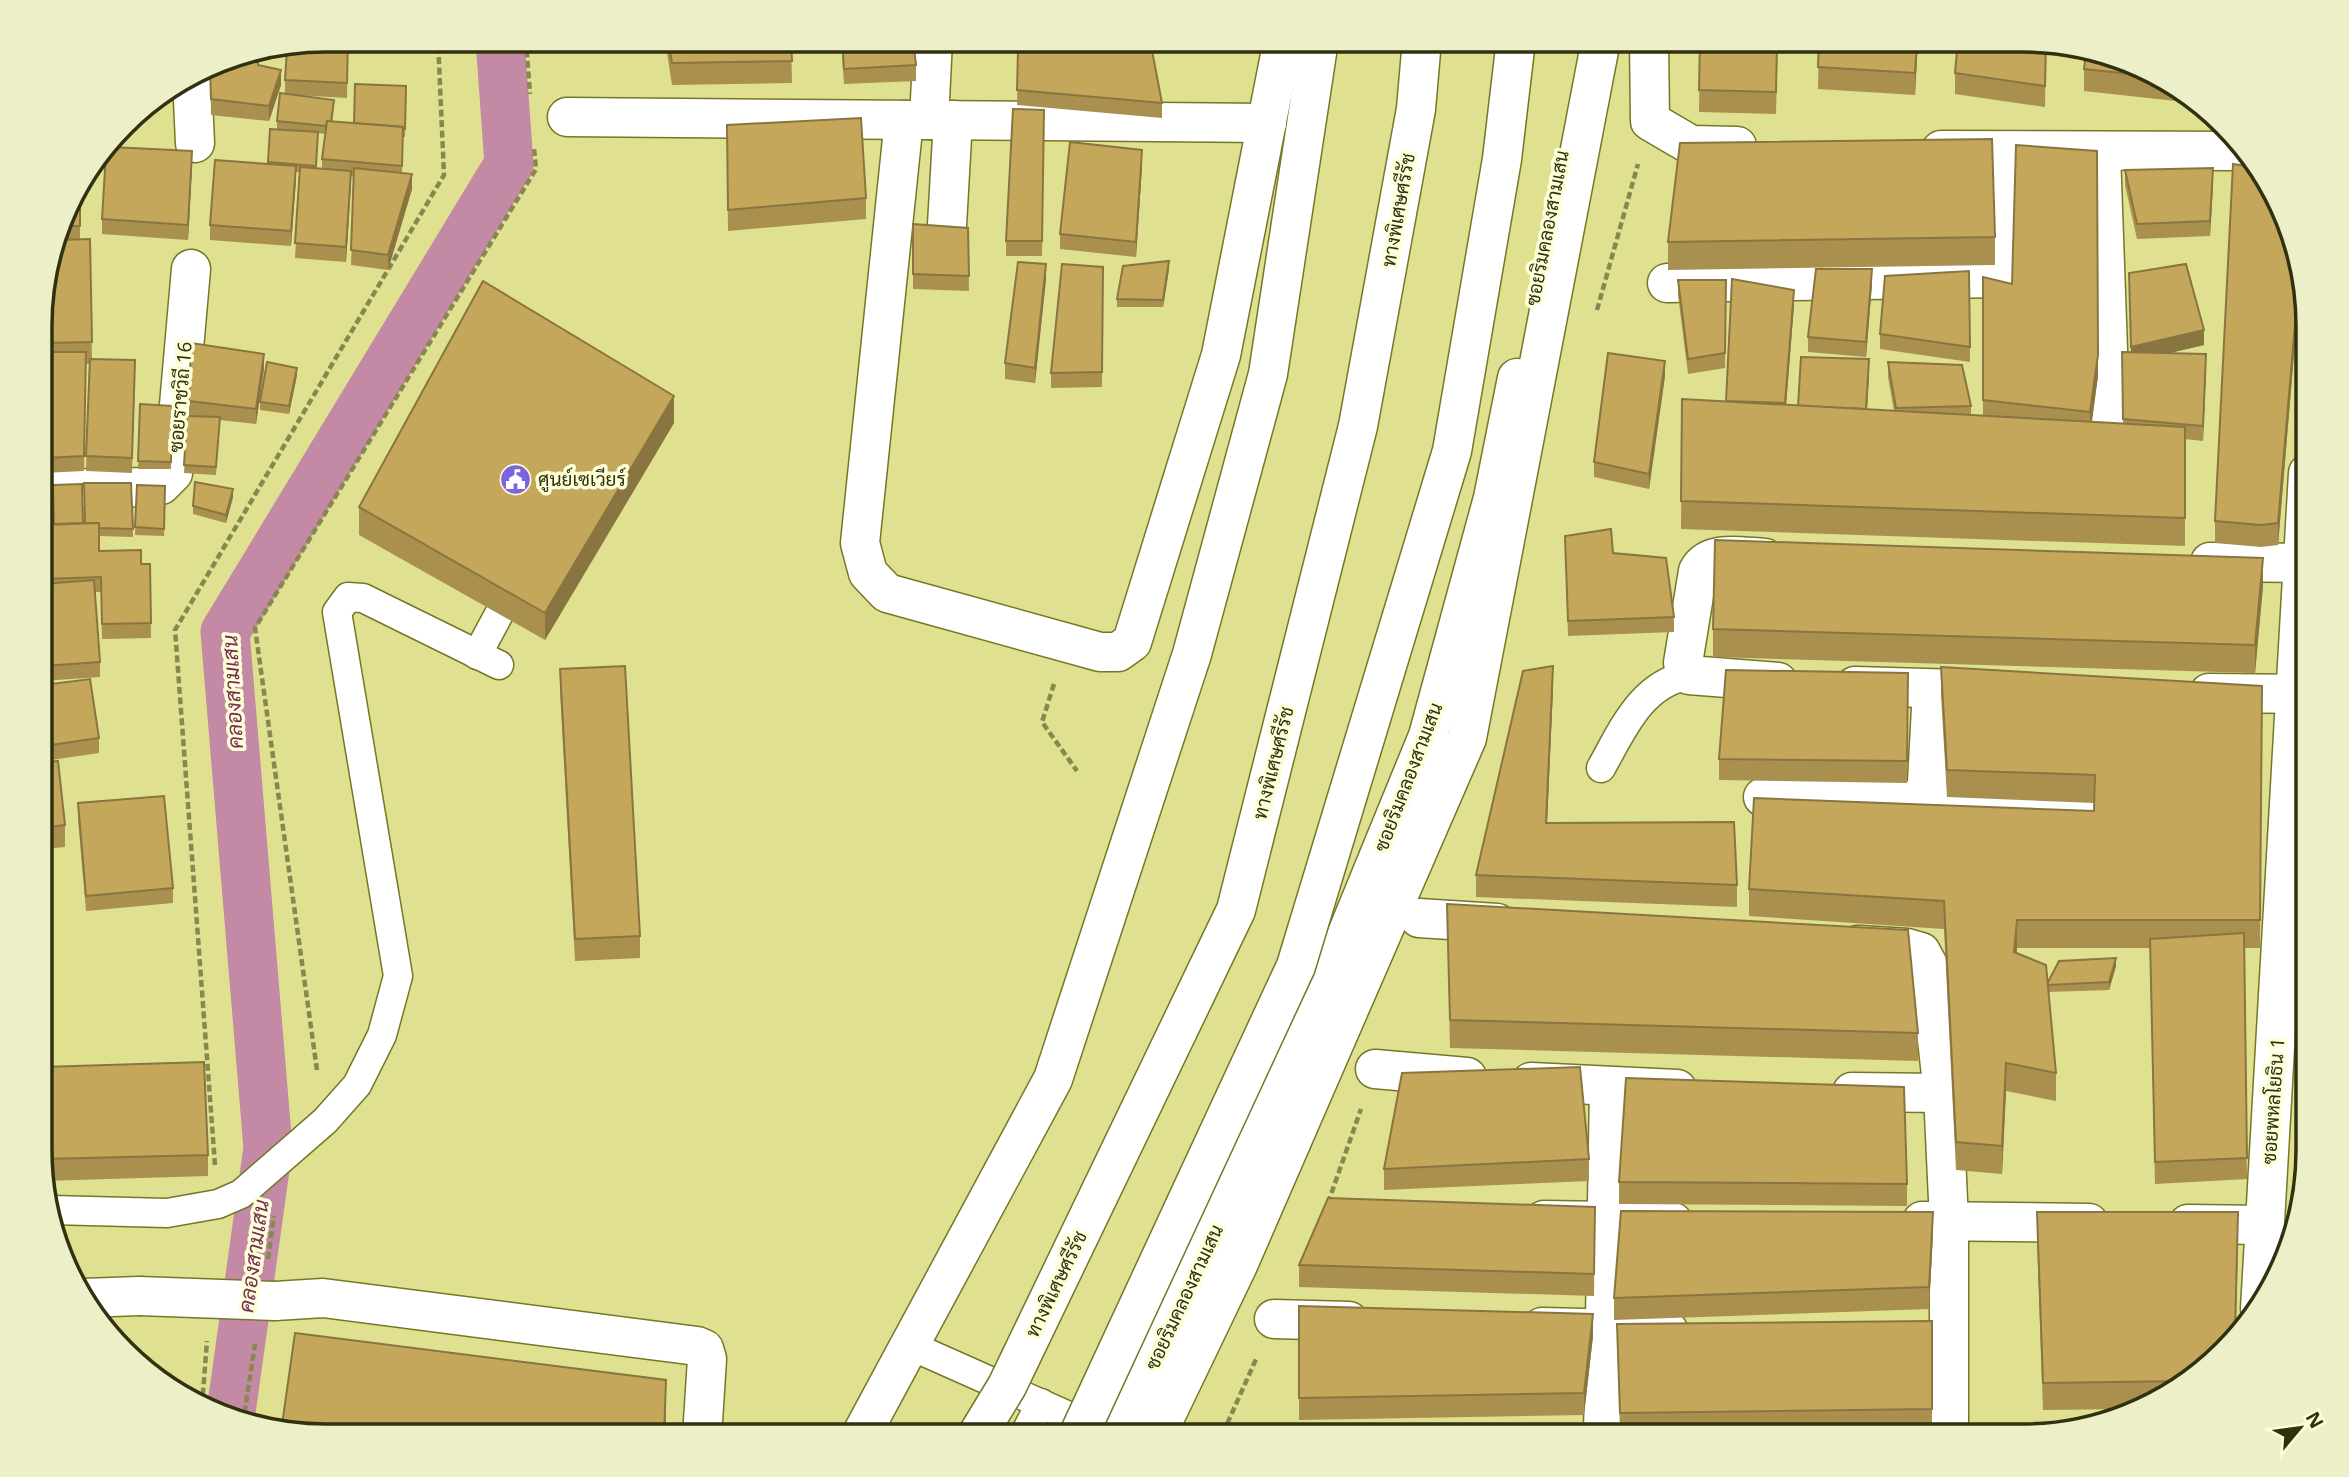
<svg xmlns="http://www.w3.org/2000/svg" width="2349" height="1477" font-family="'Noto Sans',Sarabun,sans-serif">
	<rect width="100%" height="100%" fill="#dfe190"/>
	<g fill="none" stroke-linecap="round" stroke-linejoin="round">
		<!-- canal -->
		<polyline stroke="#c489a5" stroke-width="49" points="230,1419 268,1148 225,632 509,164 500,40"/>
		<defs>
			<g id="lane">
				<polyline points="477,655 499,614"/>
				<path d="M1601 768C1623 729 1641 684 1689 675"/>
				<polyline points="51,1210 167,1213 218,1204 241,1194 325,1121 357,1085 382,1035 398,976 337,612 348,597 363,598 499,665"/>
				<polyline points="909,1345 1100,1430"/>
				<polyline points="1023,1437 1041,1403"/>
			</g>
			<g id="street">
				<polyline points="1649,40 1650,121 1691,145 1737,146"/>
				<polyline points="192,78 195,143"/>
				<polyline points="567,117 1267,123"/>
				<polyline points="904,120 860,543 868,573 887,593 1100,652 1118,652 1132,642 1221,355 1283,40"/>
				<polyline points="929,120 933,40"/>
				<polyline points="1941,150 2240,151"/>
				<polyline points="2101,153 2111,434"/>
				<polyline points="947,225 953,120"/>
				<polyline points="1667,283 2004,278 2006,151"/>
				<polyline points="43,489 151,487 161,485 173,473 191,269"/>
				<path d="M1765 558C1743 557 1710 549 1698 571L1683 663 1689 675 1778 682"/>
				<polyline points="2210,562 2303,563"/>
				<polyline points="1855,686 1995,690"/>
				<polyline points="2209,693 2308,694"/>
				<polyline points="1763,797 1926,801 2084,812"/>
				<polyline points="1926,801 1932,689"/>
				<polyline points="1419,918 1497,923"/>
				<polyline points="1858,945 1907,948 1921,952 1929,967 1943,1093 1949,1221 1949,1436"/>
				<polyline points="1375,1069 1467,1077"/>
				<polyline points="1531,1082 1677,1089"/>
				<polyline points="1852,1092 1943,1093"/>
				<polyline points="1544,1220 1673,1222"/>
				<polyline points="1922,1221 2089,1223"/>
				<polyline points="2188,1224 2265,1225"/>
				<polyline points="84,1298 139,1296"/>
				<polyline points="275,1301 323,1298 697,1346 704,1349 707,1359 702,1437"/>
				<polyline points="2260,1309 2308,473"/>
				<polyline points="1274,1319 1349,1321"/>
				<polyline points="1542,1327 1668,1330"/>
				<polyline points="1603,1436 1609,1088"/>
			</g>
			<polyline id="secondary" points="1120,1436 1294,1063 1428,736 1493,498 1517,378"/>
			<g id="highway">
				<polyline points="1242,1172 1291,1143"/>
				<polyline points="1156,1436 1238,1265 1467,738 1601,40"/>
				<polyline points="860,1437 1053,1079 1192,654 1268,374 1319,40"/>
			</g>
		</defs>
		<!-- lane casing -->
		<use href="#lane" stroke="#767726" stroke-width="31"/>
		<!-- street casing -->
		<use href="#street" stroke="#767726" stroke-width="41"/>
		<!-- secondary casing -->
		<use href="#secondary" stroke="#767726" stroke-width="41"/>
		<!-- highway casing -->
		<use href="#highway" stroke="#767726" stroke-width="41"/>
		<!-- path -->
		<g stroke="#87884f" stroke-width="4.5" stroke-dasharray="7 3.5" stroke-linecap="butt">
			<polyline points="526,40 530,94"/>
			<polyline points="1597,310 1638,164"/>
			<polyline points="1054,684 1042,722 1077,771"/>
			<polyline points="317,1070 255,628 536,169 534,148"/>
			<polyline points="215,1165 175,630 444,175 438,40"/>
			<polyline points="1328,1203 1361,1109"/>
			<polyline points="268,1259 274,1216"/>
			<polyline points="202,1405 207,1341"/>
			<polyline points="243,1423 255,1344"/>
			<polyline points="1223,1433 1257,1357"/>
			<polyline points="1220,1436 1223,1433 1238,1436"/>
		</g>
		<!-- lane -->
		<use href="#lane" stroke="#fff" stroke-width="28"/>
		<!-- street -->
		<use href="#street" stroke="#fff" stroke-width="38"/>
		<!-- secondary -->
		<use href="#secondary" stroke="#fff" stroke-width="38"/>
		<!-- highway -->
		<use href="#highway" stroke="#fff" stroke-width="38"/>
		<defs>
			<polyline id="street-bridge" points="139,1296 275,1301"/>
			<g id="highway-bridge">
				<polyline points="1078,1436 1296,966 1452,451 1502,159 1516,40"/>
				<polyline points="976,1437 1007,1386 1236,910 1358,426 1416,109 1422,40"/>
			</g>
		</defs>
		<!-- street-bridge casing -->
		<use href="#street-bridge" stroke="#767726" stroke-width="41" stroke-linecap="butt"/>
		<!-- highway-bridge casing -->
		<use href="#highway-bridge" stroke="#767726" stroke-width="41" stroke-linecap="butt"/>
		<!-- street-bridge -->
		<use href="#street-bridge" stroke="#fff" stroke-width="38"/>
		<!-- highway-bridge -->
		<use href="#highway-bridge" stroke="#fff" stroke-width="38"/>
	</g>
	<!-- wall -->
	<g fill="#a9904e" fill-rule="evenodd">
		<path d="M348 40 347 98 295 95 334 108 332 122 354 123 406 86 405 137H403L402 173 412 189 388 270 351 265 354 177 351 176 346 262 295 258 300 172H296L291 246 210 240V225L268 164 270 129 295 131 277 129V121L285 94V80ZM318 133 325 134 322 159V169L316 168Z"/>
		<polygon points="665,40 791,40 792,83 672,85"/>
		<polygon points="841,40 913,40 916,65 916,81 844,84"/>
		<polygon points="1021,40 1150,40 1162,103 1162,118 1017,105 1018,51 1030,50"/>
		<polygon points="1700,40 1778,40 1776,114 1699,112"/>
		<polygon points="1819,40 1918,40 1915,95 1818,89"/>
		<polygon points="2046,44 2045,107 1955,94 1955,73"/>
		<polygon points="2114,55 2181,88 2194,103 2084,91 2084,69"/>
		<polygon points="258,65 281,85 269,121 211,115 210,67"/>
		<polygon points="1044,110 1042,256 1006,256 1006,241"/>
		<polygon points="727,125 866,198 866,219 728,231"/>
		<polygon points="192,166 188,240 102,234 102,219"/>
		<polygon points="1142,166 1136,257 1060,249 1060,234"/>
		<polygon points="2125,170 2213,183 2210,236 2137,239 2125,185"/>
		<polygon points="80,187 80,239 90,239 92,359 135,375 132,473 86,471 89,364 86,364 84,471 43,473 43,290 70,200"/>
		<polygon points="913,224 968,228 969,291 913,289"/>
		<polygon points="1995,237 1995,265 1668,270 1668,242"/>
		<polygon points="1103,267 1102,387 1051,388 1051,373"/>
		<polygon points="1169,269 1163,307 1117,307 1117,299"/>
		<polygon points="1969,271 1970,362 1880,349 1880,334"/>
		<polygon points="2129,273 2204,345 2170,353 2206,369 2203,441 2185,439 2185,546 1681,529 1682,399 1726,401 1794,305 1786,405 1798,406 1869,374 1867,409 1894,411 1888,377 1888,362 1971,406 1971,415 1983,416 1983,400 2098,376 2092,422 2123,424 2122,352 2131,352"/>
		<polygon points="1046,279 1035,383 1005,379 1005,363"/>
		<polygon points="1678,280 1726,280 1725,368 1688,374 1678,295"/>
		<polygon points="2300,282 2278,545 2261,547 2215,543 2215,521"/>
		<polygon points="1872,284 1866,357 1808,352 1808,337"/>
		<polygon points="264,369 256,424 220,420 216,475 184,473 187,416 189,416 189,401"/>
		<polygon points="297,375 289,414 260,410 260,402"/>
		<polygon points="1665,376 1649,489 1594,477 1594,462"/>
		<polygon points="140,404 172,406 171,469 138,469"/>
		<polygon points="674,423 545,640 359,535 359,507"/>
		<polygon points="131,483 133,537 99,536 99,551 141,564 150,564 151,638 102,639 101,592 95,592 100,662 100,677 43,681 43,486 51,524 85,523"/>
		<polygon points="137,485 165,486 164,536 135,535"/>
		<polygon points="233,497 226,523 193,514 193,506"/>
		<polygon points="1565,551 1674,617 1674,632 1568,636"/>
		<polygon points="2263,586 2255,673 1713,657 1713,629"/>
		<polygon points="1941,667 2262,686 2260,948 2244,948 2247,1179 2155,1184 2150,948 2017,948 2016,954 2048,982 2116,966 2109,990 2048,992 2056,1073 2056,1101 2006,1091 2002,1174 1956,1170 1944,929 1749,916 1749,889 2094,811 2094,803 1947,797 1941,695"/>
		<polygon points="560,669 640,936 640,958 575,961 560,691"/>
		<polygon points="1908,673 1907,783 1719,780 1719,759"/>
		<polygon points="43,685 99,738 99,753 51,760 43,704"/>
		<polygon points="1553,688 1547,823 1737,885 1737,907 1476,897 1476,875"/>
		<polygon points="43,763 65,825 65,847 43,849"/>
		<polygon points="78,803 173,888 173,903 86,911 78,819"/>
		<polygon points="2308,885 2308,930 2305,930 2305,908"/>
		<polygon points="1447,904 1918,1033 1918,1061 1450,1048"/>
		<polygon points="43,1067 208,1155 208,1176 43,1181"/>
		<polygon points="1589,1159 1589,1181 1384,1190 1384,1169"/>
		<polygon points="1619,1182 1907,1184 1907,1206 1619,1204"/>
		<polygon points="1595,1207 1594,1296 1299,1287 1299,1265"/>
		<polygon points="2037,1212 2238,1239 2236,1332 2166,1398 2130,1409 2043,1410 2037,1240"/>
		<polygon points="1933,1233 1929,1309 1614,1320 1614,1298"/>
		<polygon points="1299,1306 1593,1336 1584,1415 1299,1420"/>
		<polygon points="1932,1321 1932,1430 1620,1435 1617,1324"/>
		<polygon points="666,1417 666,1437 326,1437 282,1429 282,1425"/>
	</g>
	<!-- shaded-wall -->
	<g fill="#897540">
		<polygon points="1917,40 1918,40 1915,95 1915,73"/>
		<polygon points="281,70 281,85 269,121 269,106"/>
		<polygon points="1142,150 1142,166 1136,257 1136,242"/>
		<polygon points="192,151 192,166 188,240 188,225"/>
		<polygon points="296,166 296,181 291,246 291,231"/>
		<polygon points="2213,168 2213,183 2210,236 2210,221"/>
		<polygon points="351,171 351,186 346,262 346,247"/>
		<polygon points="412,174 412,189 388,270 388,255"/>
		<polygon points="1169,261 1169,269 1163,307 1163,300"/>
		<polygon points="1046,264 1046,279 1035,383 1035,368"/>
		<polygon points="1872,269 1872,284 1866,357 1866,342"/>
		<polygon points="2299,277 2300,282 2278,545 2278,523"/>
		<polygon points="1794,290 1794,305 1785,418 1785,403"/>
		<polygon points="2204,330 2204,345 2131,362 2131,347"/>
		<polygon points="264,354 264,369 256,424 256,409"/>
		<polygon points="2206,354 2206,369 2203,441 2203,426"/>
		<polygon points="2098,355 2098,376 2090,433 2090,412"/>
		<polygon points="1869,359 1869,374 1866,427 1866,412"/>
		<polygon points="1665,361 1665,376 1649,489 1649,474"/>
		<polygon points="297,368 297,375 289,414 289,406"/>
		<polygon points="674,396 674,423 545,640 545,613"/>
		<polygon points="233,489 233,497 226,523 226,515"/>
		<polygon points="2263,558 2263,586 2255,673 2255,645"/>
		<polygon points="1553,666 1553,688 1546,845 1546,823"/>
		<polygon points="2017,920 2017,948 2014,980 2014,952"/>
		<polygon points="2116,958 2116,966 2109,990 2109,982"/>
		<polygon points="2006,1063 2006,1091 2002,1174 2002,1146"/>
		<polygon points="1933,1212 1933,1233 1929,1309 1929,1287"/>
		<polygon points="2238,1212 2238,1239 2235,1333"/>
		<polygon points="1593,1314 1593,1336 1584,1415 1584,1393"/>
		<polygon points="666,1380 666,1437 664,1437"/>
	</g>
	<!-- building -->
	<g fill="#c4a75b" stroke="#897540" stroke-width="2">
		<polygon points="327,40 348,40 347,83 285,80 287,48"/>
		<polygon points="668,40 791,40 792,61 672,63"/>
		<polygon points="842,40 913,40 916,65 844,69"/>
		<polygon points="1034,40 1150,40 1162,103 1017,90 1018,51 1042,49"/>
		<polygon points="1700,40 1777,40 1776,92 1699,90"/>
		<polygon points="1819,40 1917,40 1915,73 1818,67"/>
		<polygon points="1958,40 2022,40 2046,44 2045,86 1955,73"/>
		<polygon points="2086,51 2114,55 2159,77 2084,69"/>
		<polygon points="258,54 258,65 281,70 269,106 211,99 210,67 218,62"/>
		<polygon points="355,84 406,86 405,129 403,129 403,127 354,123"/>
		<polygon points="280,93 334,100 331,122 327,121 326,126 277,121"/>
		<polygon points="1013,109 1044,110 1042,241 1006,241"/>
		<polygon points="861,118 866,198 728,210 727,125"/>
		<polygon points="327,121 403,127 402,166 322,159"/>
		<polygon points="270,129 318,132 316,166 268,162"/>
		<polygon points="1992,139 1995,237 1668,242 1680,143"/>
		<polygon points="1070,142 1142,150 1136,242 1060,234"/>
		<polygon points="2016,145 2097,151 2098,355 2090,412 1983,400 1983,277 2012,284"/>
		<polygon points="111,147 192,151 188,225 102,219 106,153"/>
		<polygon points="215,160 296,166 291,231 210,225"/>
		<polygon points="2233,164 2255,167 2271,184 2299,277 2278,523 2261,525 2215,521"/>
		<polygon points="300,167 351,171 346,247 295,243"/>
		<polygon points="354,168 412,174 388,255 351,250"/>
		<polygon points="2213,168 2210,221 2137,224 2125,170"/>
		<polygon points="80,187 80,226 62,226 70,200"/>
		<polygon points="913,224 968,228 969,276 913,274"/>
		<polygon points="90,239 92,342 43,343 43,290 58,240"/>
		<polygon points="1169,261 1163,300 1117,299 1123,266"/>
		<polygon points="1018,262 1046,264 1035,368 1005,363"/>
		<polygon points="1062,264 1103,267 1102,372 1051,373"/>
		<polygon points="2186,264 2204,330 2131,347 2129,273"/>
		<polygon points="1816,269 1872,269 1866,342 1808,337"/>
		<polygon points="1969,271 1970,347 1880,334 1885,276"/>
		<polygon points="1732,279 1794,290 1785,403 1726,401"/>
		<polygon points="1678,280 1726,280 1725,353 1688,359"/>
		<polygon points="483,281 674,396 545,613 359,507"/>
		<polygon points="191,343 264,354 256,409 189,401"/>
		<polygon points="43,352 86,352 84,456 43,458"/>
		<polygon points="2122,352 2206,354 2203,426 2123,419"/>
		<polygon points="1608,353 1665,361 1649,474 1594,462"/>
		<polygon points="1801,357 1869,359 1866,409 1798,406"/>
		<polygon points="90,359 135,360 132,458 86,456"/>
		<polygon points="267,362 297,368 289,406 260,402"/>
		<polygon points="1888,362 1962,365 1971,406 1896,408"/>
		<polygon points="1682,399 2185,427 2185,518 1681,501"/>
		<polygon points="140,404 172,406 171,462 138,461"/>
		<polygon points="187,416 220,417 216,467 184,465"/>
		<polygon points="195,482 233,489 226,515 193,506"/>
		<polygon points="84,483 131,483 133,529 99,528 99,523 85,523"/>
		<polygon points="82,484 83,523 54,524 53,485"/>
		<polygon points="137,485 165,486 164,529 135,527"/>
		<polygon points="43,486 49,486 51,524 43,525"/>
		<polygon points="99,523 99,551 141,550 141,564 150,564 151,623 102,624 101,577 43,579 43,525"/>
		<polygon points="1611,529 1613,553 1666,558 1674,617 1568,621 1565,536"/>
		<polygon points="1715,540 2263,558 2255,645 1713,629"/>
		<polygon points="94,580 100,662 43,666 43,584"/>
		<polygon points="625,666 640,936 575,939 560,669"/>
		<polygon points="1553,666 1546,823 1734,822 1737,885 1476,875 1523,671"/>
		<polygon points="1941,667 2262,686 2260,920 2017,920 2014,952 2046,965 2056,1073 2006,1063 2002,1146 1956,1142 1944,901 1749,889 1754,798 2094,811 2095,775 1947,770"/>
		<polygon points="1726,670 1908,673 1907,761 1719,759"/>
		<polygon points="90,679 99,738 51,745 43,685"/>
		<polygon points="58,761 65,825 43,828 43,763"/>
		<polygon points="164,796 173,888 86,896 78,803"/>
		<polygon points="2308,885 2308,908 2305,908"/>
		<polygon points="1447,904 1908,930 1918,1033 1450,1020"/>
		<polygon points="2244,933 2247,1158 2155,1162 2150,939"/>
		<polygon points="2116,958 2109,982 2048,985 2048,982 2059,961"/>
		<polygon points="204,1062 208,1155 43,1159 43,1067"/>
		<polygon points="1580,1067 1589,1159 1384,1169 1402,1073"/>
		<polygon points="1626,1078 1904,1087 1907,1184 1619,1182"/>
		<polygon points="1328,1198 1595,1207 1594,1274 1299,1265"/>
		<polygon points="1621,1211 1933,1212 1929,1287 1614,1298"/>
		<polygon points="2037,1212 2238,1212 2235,1333 2185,1381 2043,1383"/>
		<polygon points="1299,1306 1593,1314 1584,1393 1299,1398"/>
		<polygon points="1932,1321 1932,1409 1620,1413 1617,1324"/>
		<polygon points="295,1333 666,1380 664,1437 383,1437 282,1425"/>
		<polygon points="2044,1435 2040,1436 1992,1436"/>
	</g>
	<!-- icons -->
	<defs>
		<symbol id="civic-disc" viewBox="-11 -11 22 22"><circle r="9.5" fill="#7d63de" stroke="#fdffd8"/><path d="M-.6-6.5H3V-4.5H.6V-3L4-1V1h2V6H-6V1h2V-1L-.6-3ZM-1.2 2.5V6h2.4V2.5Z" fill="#fff"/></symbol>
	</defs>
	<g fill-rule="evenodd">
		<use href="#civic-disc" x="498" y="462" width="35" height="35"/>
	</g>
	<g text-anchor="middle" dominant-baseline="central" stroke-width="7" stroke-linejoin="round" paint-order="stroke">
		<!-- street labels -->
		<g font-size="19" fill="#313110" stroke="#fdffd8">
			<text transform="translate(1398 210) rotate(-80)">ทางพิเศษศรีรัช</text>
			<text transform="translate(1547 228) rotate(-79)">ซอยริมคลองสามเสน</text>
			<text transform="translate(180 397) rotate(-85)">ซอยราชวิถี 16</text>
			<text transform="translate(1273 763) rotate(-76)">ทางพิเศษศรีรัช</text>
			<text transform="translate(1408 777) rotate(-69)">ซอยริมคลองสามเสน</text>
			<text transform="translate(2273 1101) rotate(-86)">ซอยพหลโยธิน 1</text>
			<text transform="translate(1056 1284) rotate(-64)">ทางพิเศษศรีรัช</text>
			<text transform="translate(1184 1297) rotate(-65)">ซอยริมคลองสามเสน</text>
		</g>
		<!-- poi labels -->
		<g font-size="19" fill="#313110" stroke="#fdffd8" text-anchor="start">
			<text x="538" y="479">ศูนย์เซเวียร์</text>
		</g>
		<!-- water labels -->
		<g font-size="21" font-style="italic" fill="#752d54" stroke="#fdffd8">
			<text transform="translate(232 692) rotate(-93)">คลองสามเสน</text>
			<text transform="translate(253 1256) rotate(-82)">คลองสามเสน</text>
		</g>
	</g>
	<!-- crop -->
	<path d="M0 0H2349V1477H0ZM326 52H2022A274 274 0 0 1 2296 326V1150A274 274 0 0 1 2022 1424H326A274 274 0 0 1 52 1150V326A274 274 0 0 1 326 52Z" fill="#edefc8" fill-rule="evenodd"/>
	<path fill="none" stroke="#313110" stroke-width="3.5" d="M326 52H2022A274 274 0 0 1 2296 326V1150A274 274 0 0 1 2022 1424H326A274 274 0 0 1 52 1150V326A274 274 0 0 1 326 52Z"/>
	<!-- north arrow -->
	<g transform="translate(2300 1428) rotate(61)" stroke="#fdffd8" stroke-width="5" paint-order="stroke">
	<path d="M0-5L12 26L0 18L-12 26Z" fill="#313110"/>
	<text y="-10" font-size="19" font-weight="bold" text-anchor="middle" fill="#313110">N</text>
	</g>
</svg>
